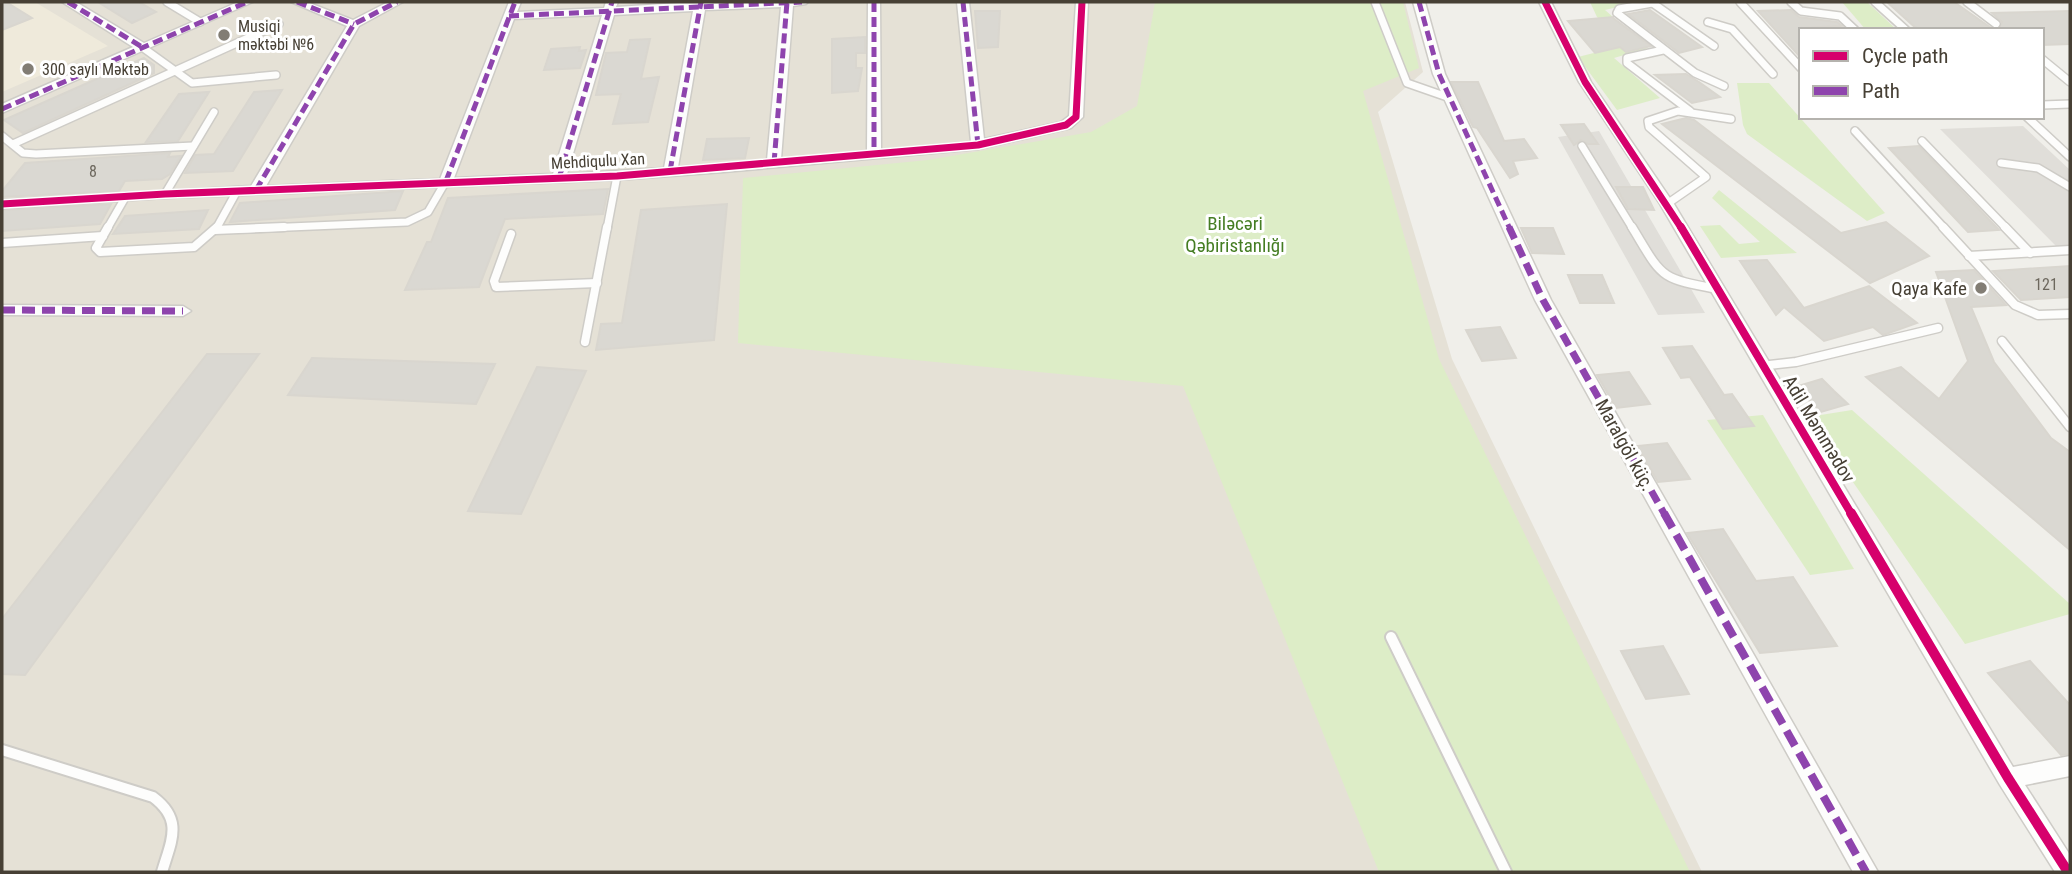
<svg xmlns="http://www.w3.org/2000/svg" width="2072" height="874" font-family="'Roboto Condensed',sans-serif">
	<rect width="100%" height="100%" fill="#f0efea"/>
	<!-- residential -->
	<polygon fill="#e5e1d6" points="2,2 1405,2 1423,72 1378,112 1452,359 1702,872 2,872"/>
	<!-- education -->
	<polygon fill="#efeadb" points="2,2 35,2 108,46 2,92"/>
	<!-- green -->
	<g fill="#ddedc7">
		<polygon points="1155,2 1403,2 1419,68 1363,91 1439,359 1690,872 1379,872 1183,386 738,343 743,178 928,160 1091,132 1137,106"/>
		<polygon points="1590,2 1638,2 1605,10 1648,48 1614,58 1660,98 1617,110 1578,57 1625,45 1597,17"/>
		<polygon points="1842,2 1867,2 1897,30 1866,30"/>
		<polygon points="1737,83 1769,83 1885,213 1867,221 1747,134 1743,125"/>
		<polygon points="1719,190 1797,253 1721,258 1700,226 1720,225 1739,244 1760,242 1712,198"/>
		<polygon points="1852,410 2070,604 2070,614 1965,644 1808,417"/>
		<polygon points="1763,415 1854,569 1810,575 1707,420"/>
	</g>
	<!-- parking -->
	<g fill="#e0ded9">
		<polygon points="2023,126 2070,170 2070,246 2057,247 1940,129"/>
		<polygon points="1599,131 1705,313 1658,315 1558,137"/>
	</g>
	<!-- building -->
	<g fill="#dad8d2" stroke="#d9d6cf" stroke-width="2">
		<polygon points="2,2 6,2 32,18 2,30"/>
		<polygon points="98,2 139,2 156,12 132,23"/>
		<polygon points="1887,2 1954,2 1994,30 1918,30"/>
		<polygon points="1650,10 1702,47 1679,53 1628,14"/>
		<polygon points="1791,10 1799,17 1837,22 1842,26 1801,28 1801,58 1758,11"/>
		<polygon points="975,11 1000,11 998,47 978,48"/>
		<polygon points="2070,11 2070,44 2042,45 2042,30 1998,30 2002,22 1992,13"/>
		<polygon points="1613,17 1613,18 1651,46 1626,52 1620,47 1595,53 1568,21"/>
		<polygon points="865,37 865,53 856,53 856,68 862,68 858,91 832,93 832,39"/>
		<polygon points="650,39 641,79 659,77 648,122 613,124 621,94 596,95 606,53 627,52 630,40"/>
		<polygon points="580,47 579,51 586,50 580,68 544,70 551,49"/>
		<polygon points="144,58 154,65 154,73 23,133 4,120"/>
		<polygon points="1686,74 1699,82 1720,97 1692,103 1655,75"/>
		<polygon points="1451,82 1478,82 1504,141 1524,139 1537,158 1513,161 1518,174 1510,178 1477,128 1473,127"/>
		<polygon points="282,90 233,171 185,173 195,155 214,154 254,92"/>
		<polygon points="209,92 178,141 146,142 179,94"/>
		<polygon points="1686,118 1694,120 1841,233 1886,222 1929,256 1870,283 1662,124"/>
		<polygon points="1584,124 1598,144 1588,144 1581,140 1574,145 1561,125"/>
		<polygon points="749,138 745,158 703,160 707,139"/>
		<polygon points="1919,146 1999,230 1968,232 1889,148"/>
		<polygon points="170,153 168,157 181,156 170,174 162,179 125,181 119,191 2,197 2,191 25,163"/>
		<polygon points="1616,187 1643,187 1654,210 1628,209"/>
		<polygon points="608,189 603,214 505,219 479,287 405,290 427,242 431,242 448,198"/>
		<polygon points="403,191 395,210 230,222 240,203"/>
		<polygon points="111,204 100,224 2,231 2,210"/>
		<polygon points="727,204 714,340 596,350 601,324 622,323 641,210"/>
		<polygon points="208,210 199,229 113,234 125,216"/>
		<polygon points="1521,228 1553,228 1564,254 1532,253"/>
		<polygon points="1767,260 1804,308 1869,286 1917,323 1883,335 1873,327 1824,341 1784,307 1776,315 1740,261"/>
		<polygon points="2070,266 2070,297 2021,300 1993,271"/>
		<polygon points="1974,270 2006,305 1971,307 1994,362 2051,438 2070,452 2070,550 1866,377 1901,367 1939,399 1968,361 1936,272"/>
		<polygon points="1568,275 1602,275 1614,303 1580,303"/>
		<polygon points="1500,327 1516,358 1482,361 1466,330"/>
		<polygon points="1692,346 1724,395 1732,394 1754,426 1723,429 1690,377 1681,378 1663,348"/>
		<polygon points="207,354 259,354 25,675 2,674 2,619"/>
		<polygon points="312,358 495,364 476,404 288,395"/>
		<polygon points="537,367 586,371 521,514 468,511"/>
		<polygon points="1629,372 1650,404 1616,408 1597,375"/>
		<polygon points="1822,379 1834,391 1848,404 1821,412 1795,387"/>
		<polygon points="1667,443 1690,479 1658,482 1637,446"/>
		<polygon points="1723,529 1756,581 1793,577 1837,646 1760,653 1687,533"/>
		<polygon points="1663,646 1689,694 1646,699 1621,651"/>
		<polygon points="2030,661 2070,705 2070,754 2061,755 1988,673"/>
	</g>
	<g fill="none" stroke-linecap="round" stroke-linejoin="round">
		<defs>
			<g id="lane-far2">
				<polyline points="167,2 200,22"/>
				<polyline points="1375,2 1407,83 1450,98"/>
				<polyline points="1651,2 1714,46"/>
				<polyline points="1740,2 1801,68"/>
				<polyline points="1791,2 1801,11 1840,16 1855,30"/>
				<polyline points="1875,2 1906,30"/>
				<polyline points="1967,2 1996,24"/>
				<polyline points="1652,3 1619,9 1617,13 1695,73 1724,86"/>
				<polyline points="1708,22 1732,29 1773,74"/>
				<polyline points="142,47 192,83 276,75"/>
				<polyline points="1663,50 1627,58 1627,63 1690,111"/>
				<polyline points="2042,59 2070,82"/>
				<polyline points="2042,105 2070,104"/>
				<polyline points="2027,117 2070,157"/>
				<polyline points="1855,131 1945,229"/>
				<polyline points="2,136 23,153 36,154 193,146"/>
				<polyline points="1922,141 2007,229"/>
				<polyline points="13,144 279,24"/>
				<polyline points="1582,146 1633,229"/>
				<polyline points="2001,163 2038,168 2070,187"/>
				<polyline points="165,194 214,112"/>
				<polyline points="1667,204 1706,177 1649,127 1648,121 1678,111 1731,119"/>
				<polyline points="107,229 126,196"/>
				<polyline points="216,229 237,191"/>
				<polyline points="242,229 407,222 428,212 446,181"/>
				<polyline points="607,229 617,176"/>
			</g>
			<g id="lane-far1">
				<polyline points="108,227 96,248 100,252 194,247 217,227"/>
				<path d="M1632 227C1663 278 1658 278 1717 289"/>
				<polyline points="1943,227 2015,305 2038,315 2070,314"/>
				<polyline points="2005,227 2030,253"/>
				<polyline points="215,230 284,227"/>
				<polyline points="511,234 494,281 496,287 597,283"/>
				<polyline points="2,243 103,236"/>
				<polyline points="1969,256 2070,250"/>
				<polyline points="2002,341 2070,427"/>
				<polyline points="585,342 607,227"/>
				<polyline points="1761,366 1796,362 1938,328"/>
			</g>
			<g id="lane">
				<polyline points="1391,637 1506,872"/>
				<path d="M2 750 153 797C184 820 171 841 162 872"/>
			</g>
			<g id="street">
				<polygon points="62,2 76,2 144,43 238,2 253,2 2,113 2,104 133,47"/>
				<path d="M291 2H307L353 20 388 2H403L359 26 266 186 440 179 509 2H521L517 12 604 8 606 2H618L616 7 695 2H808L806 4 793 6 781 159 867 151 868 2H880L881 150 971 142 957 2H969L984 139 1061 122 1069 116 1076 2H1088L1083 117 1071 128 978 149 724 172 617 180 165 198 2 208V200L251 186 347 26ZM781 7 767 160 678 167 705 10ZM693 11 664 168 567 174 614 15ZM602 15 553 174 454 178 514 19Z"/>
				<polygon points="1413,2 1425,2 1445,74 1551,300 1878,872 1853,872 1535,300 1433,74"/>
				<polygon points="1539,2 1551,2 1591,82 1674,204 2013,767 2070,756 2070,776 2025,785 2070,855 2070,872 2055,872 2000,785 1660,204 1579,82"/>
				<polygon points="2,305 183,306 191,311 183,316 2,315"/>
			</g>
		</defs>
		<!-- lane-far2 casing -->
		<use href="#lane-far2" stroke="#ceccc7" stroke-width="10"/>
		<!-- lane-far1 casing -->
		<use href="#lane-far1" stroke="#ceccc7" stroke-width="11"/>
		<!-- lane casing -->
		<use href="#lane" stroke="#ceccc7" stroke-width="14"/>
		<!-- street casing -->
		<use href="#street" stroke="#ceccc7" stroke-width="3"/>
		<!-- lane-far2 -->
		<use href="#lane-far2" stroke="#fdfdfc" stroke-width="7"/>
		<!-- lane-far1 -->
		<use href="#lane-far1" stroke="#fdfdfc" stroke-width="8"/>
		<!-- lane -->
		<use href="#lane" stroke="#fdfdfc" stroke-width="10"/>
		<!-- street -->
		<use href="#street" fill="#fdfdfc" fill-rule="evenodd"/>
		<!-- quiet-far2 -->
		<g stroke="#8e44ad" stroke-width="5" stroke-dasharray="10 5" stroke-linecap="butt">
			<polyline points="68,2 142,47"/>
			<polyline points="297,2 354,24"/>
			<polyline points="874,2 874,154"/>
			<polyline points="963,2 978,145"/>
			<polyline points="1419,2 1439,74 1510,229"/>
			<polyline points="509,16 802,2"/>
			<polyline points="2,109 247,2"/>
			<polyline points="774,163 787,2"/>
			<polyline points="670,171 701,2"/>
			<polyline points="559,178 612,2"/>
			<polyline points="446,181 515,2"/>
			<polyline points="256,190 354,24 397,2"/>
		</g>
		<!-- quiet-far1 -->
		<g stroke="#8e44ad" stroke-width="7" stroke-dasharray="13 7" stroke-linecap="butt">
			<polyline points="1509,227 1543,300 1665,515"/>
			<polyline points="2,310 183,311"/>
		</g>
		<!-- quiet -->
		<polyline stroke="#8e44ad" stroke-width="8" stroke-dasharray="17 8" stroke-linecap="butt" points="1664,513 1866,872"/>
		<defs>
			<g id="cycleway-far2">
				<polyline points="1545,2 1585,82 1682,229"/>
				<polyline points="2,204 165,194 617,176 978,145 1066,125 1076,117 1082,2"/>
			</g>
			<polyline id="cycleway-far1" points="1681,227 1852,515"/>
			<polyline id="cycleway" points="1851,513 2008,778 2068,872"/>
		</defs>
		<!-- cycleway-far2 casing -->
		<use href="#cycleway-far2" stroke="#fff" stroke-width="10"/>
		<!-- cycleway-far1 casing -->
		<use href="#cycleway-far1" stroke="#fff" stroke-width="12"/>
		<!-- cycleway casing -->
		<use href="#cycleway" stroke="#fff" stroke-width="15"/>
		<!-- cycleway-far2 -->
		<use href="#cycleway-far2" stroke="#d6006c" stroke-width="7"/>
		<!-- cycleway-far1 -->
		<use href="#cycleway-far1" stroke="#d6006c" stroke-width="8"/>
		<!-- cycleway -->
		<use href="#cycleway" stroke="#d6006c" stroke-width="10"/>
	</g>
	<!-- markers -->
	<g fill="#827d74" stroke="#fff" stroke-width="2.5">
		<circle cx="224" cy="35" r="7"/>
		<circle cx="28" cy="69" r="7"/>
		<circle cx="1981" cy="288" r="7"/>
	</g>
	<g text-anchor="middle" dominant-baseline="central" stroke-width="6" stroke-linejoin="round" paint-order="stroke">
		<!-- far-poi labels -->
		<g font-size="16" fill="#474035" stroke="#fff" text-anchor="start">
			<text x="238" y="26">Musiqi<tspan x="238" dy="18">məktəbi №6</tspan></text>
			<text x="42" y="69">300 saylı Məktəb</text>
		</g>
		<!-- far-street labels -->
		<g font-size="16" fill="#474035" stroke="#fff">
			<text transform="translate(598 161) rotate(-3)">Mehdiqulu Xan</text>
		</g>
		<!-- number labels -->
		<g font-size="16" fill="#6c675d">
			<text x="93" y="171">8</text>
			<text x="2046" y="284">121</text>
		</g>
		<!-- park labels -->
		<g font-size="19" fill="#457d23" stroke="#fff">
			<text x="1235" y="223">Biləcəri<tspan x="1235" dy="22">Qəbiristanlığı</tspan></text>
		</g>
		<!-- poi labels -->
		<g font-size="19" fill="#474035" stroke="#fff" text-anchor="end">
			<text x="1967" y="288">Qaya Kafe</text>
		</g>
		<!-- street labels -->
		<g font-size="19" fill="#474035" stroke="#fff">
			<text transform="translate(1819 429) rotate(59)">Adil Məmmədov</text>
			<text transform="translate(1625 445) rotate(61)">Maralgöl küç.</text>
		</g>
	</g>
	<!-- border -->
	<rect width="2072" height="874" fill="none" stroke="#474035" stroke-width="7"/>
	<!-- legend -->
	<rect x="1799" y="28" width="245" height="91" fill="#ffffff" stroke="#b5b3ae" stroke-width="2"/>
	<rect x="1813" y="51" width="35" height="10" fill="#d6006c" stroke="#b5b3ae" stroke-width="2"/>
	<text x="1862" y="63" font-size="21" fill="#474035">Cycle path</text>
	<rect x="1813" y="86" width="35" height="10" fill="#8e44ad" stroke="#b5b3ae" stroke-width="2"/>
	<text x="1862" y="98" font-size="21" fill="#474035">Path</text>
</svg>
